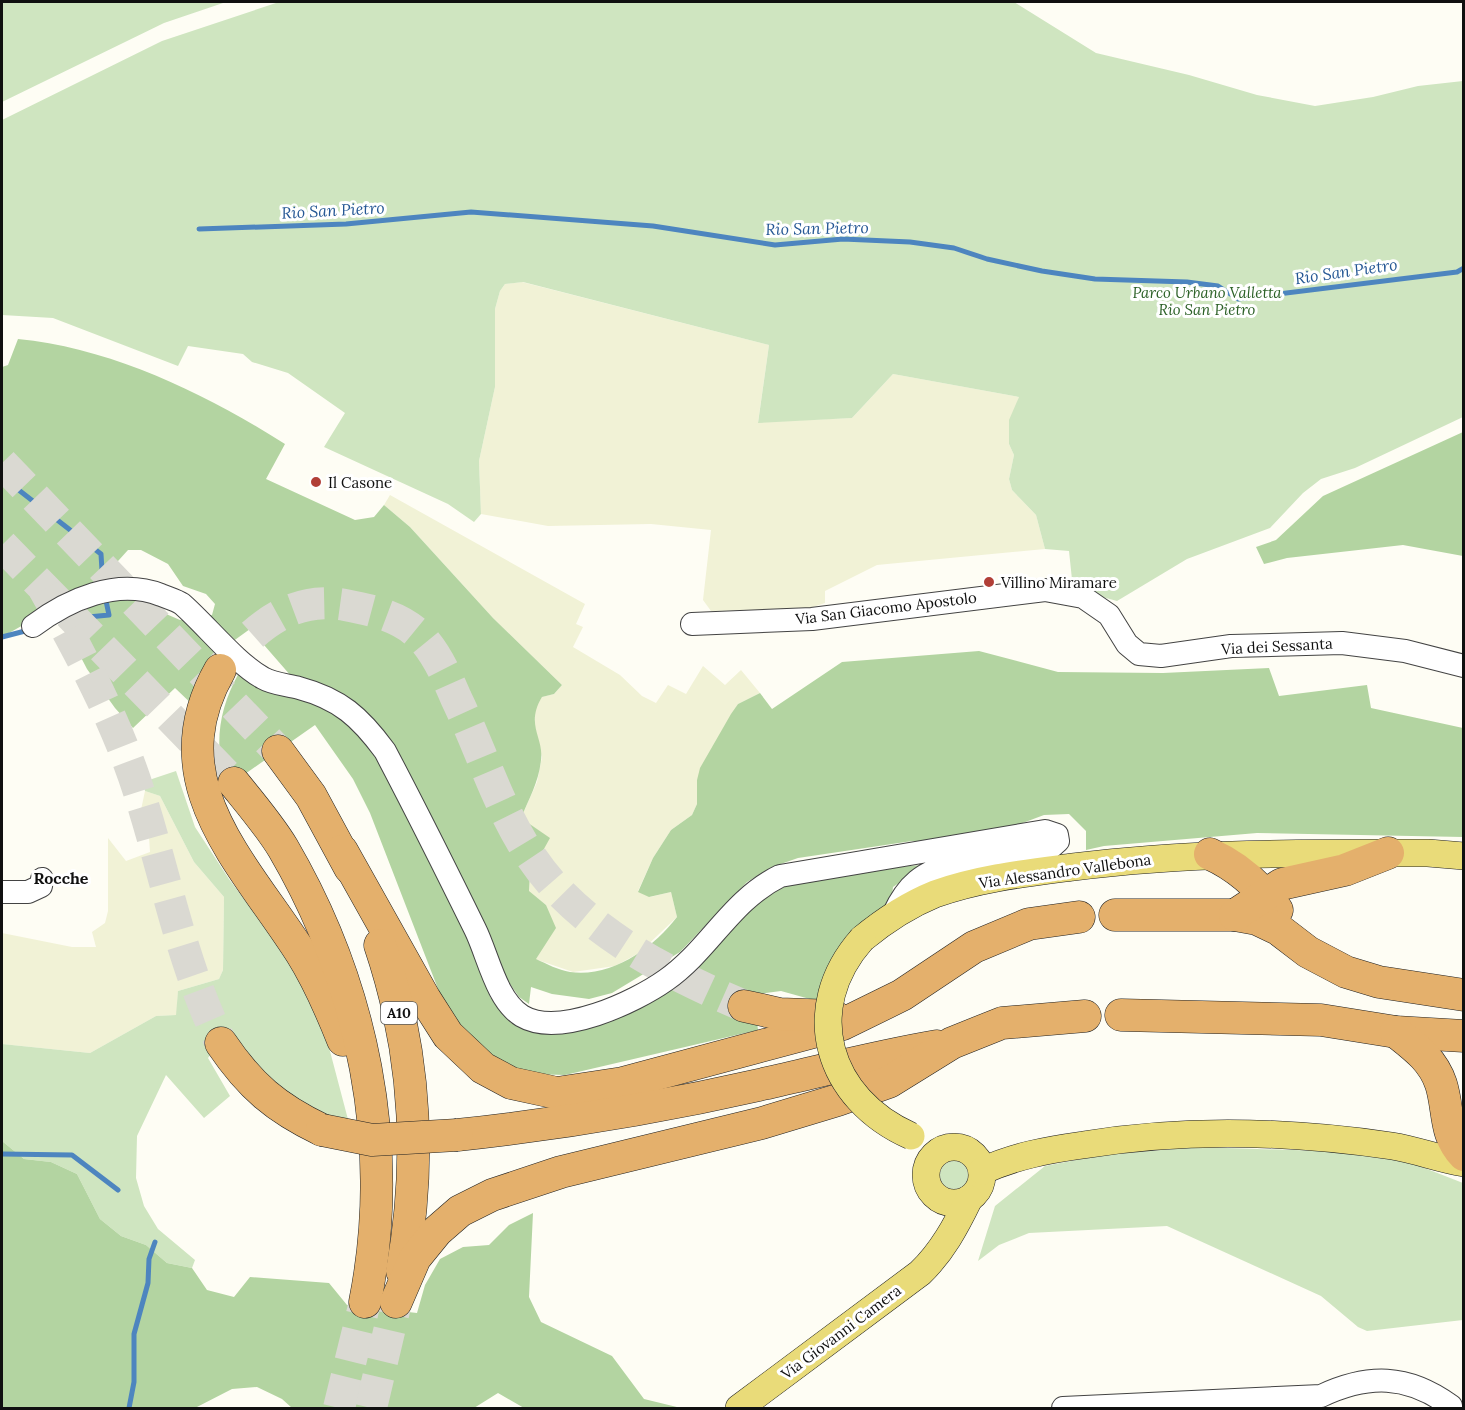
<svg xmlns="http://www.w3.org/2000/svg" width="1465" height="1410" font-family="Lora,serif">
	<rect width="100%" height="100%" fill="#fefdf4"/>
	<!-- farmland -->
	<g fill="#f1f2d6">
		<polygon points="522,282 769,345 758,422 852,418 893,374 1019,397 1009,444 1014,455 1009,479 1012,490 1036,515 1045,549 877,565 825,591 825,603 807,609 711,611 703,600 711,530 651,524 548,526 481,514 479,461 495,387 495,309 500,291 505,284"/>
		<polygon points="390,495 585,604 576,624 583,627 573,647 620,675 642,696 656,703 668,685 686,694 703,666 725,685 741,670 760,693 738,704 697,780 697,804 692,815 671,830 653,858 638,891 650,897 671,892 677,917 639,953 615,966 573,972 535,959 546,905 529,892 530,874 549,838 521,818 537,782 542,757 535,733 535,708 542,697 554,694 562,685 493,618 410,527 384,505"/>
		<polygon points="145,791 160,796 194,862 224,897 223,970 219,979 178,991 177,1015 156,1016 90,1053 2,1044 2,933 72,947 96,947 92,932 105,923 108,911 108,838 126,861 150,852 149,837 138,824"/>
	</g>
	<!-- green -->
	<g fill="#cfe5c0">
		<polygon points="2,2 226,2 164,23 2,102"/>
		<polygon points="279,2 1014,2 1096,53 1189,75 1257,95 1315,106 1373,97 1418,86 1463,81 1463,417 1355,468 1321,479 1303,493 1270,528 1187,559 1117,601 1073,589 1069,551 1045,549 1036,515 1012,490 1009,479 1014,455 1009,444 1009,420 1019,397 893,374 852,418 758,423 769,345 523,282 505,284 500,291 495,309 495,387 479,461 481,514 474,522 448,504 324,447 345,413 288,373 252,362 243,354 188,346 178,366 53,318 2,315 2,120 162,41"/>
		<polygon points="176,771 195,827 229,879 282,950 307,991 326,1036 350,1127 288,1101 225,1035 208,1058 230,1096 204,1118 166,1075 137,1136 136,1178 144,1206 158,1229 195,1260 192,1268 167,1263 146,1245 121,1236 100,1219 77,1174 51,1162 24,1159 2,1141 2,1044 90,1053 156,1016 176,1015 178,991 219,979 223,970 224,897 194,862 160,796 145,791 143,782"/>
		<polygon points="1197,1147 1386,1153 1463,1183 1463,1320 1367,1331 1358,1327 1321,1296 1167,1226 1029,1233 999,1245 978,1261 995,1206 1045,1166 1102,1155"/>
		<circle cx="954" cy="1175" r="14"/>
	</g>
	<!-- forest -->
	<g fill="#b3d4a1">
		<path d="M18 339C112 348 206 394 285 444L266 479 355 520 374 517 384 505 410 527 493 618 562 685 554 694 542 697C525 725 544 737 541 760 539 781 529 799 521 818L550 838 530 874 529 891 546 905 556 928 536 959C547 964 558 970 570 972 612 978 653 948 677 917L671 892 649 897 638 892 653 858 671 830 692 815 697 804V780L700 768 731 714 738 704 760 693 772 709 842 662 979 651 1058 672 1163 673 1269 668 1279 696 1367 685 1371 708 1463 728V837L1257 833 1104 846 1086 850V831L1069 814 1044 815 972 842 912 841 798 858 772 867 747 882 680 952 612 993 589 999 552 994 531 987 529 1004 519 997 501 971 474 942 490 997 511 1023 534 1031 594 1021 768 891C819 872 872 868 926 865L893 887 891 903 827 975 817 1001 781 991 742 996 757 1022 758 1030 565 1075 528 1074 494 1059 458 1028 440 994 370 813 353 779 315 725 225 788C215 743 217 712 240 671L291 676 250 629 232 642 197 709 175 688 133 728 115 708 87 669 61 619 120 594 180 620 212 615 215 604 206 594 183 586 168 564 141 550H128L99 582 2 637V367L8 365Z"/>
		<polygon points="1463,432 1463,556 1403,545 1287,558 1264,564 1256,547 1276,540 1323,496"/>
		<polygon points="2,1141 24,1159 51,1162 77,1174 100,1219 121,1236 146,1245 167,1263 192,1268 207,1290 234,1297 250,1277 329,1283 347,1305 417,1313 425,1285 440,1259 463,1247 489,1245 509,1225 533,1213 529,1297 541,1322 612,1356 644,1399 681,1408 524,1408 498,1393 474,1408 292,1408 282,1399 257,1387 232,1389 195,1408 2,1408"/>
	</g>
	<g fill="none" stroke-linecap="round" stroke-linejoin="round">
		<!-- stream -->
		<g stroke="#4d85bf" stroke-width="5">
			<polyline points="199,229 346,224 471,212 653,226 775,245 843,239 910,242 954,248 987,259 1042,271 1095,279 1187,282 1218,286 1238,299 1457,272 1464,268"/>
			<polyline points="2,477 101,554 103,587"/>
			<polyline points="57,620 109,615 105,596"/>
			<polyline points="2,637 29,630"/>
			<polyline points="2,1154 72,1155 118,1190"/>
			<polyline points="129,1408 134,1382 134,1334 148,1283 149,1259 155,1242"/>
		</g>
		<!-- highway-tunnel -->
		<g stroke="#dad9d2" stroke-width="32" stroke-dasharray="32 16" stroke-linecap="butt">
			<polyline points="2,463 278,751"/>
			<polyline points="2,545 234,783"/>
			<path d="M44 589C83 658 121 730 143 805 168 886 183 967 221 1043"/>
			<path d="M220 670C252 630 290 595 345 605 371 610 400 616 420 636 436 652 447 677 456 698 487 762 505 832 554 886 606 942 674 976 744 1006"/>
			<polyline points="339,1408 365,1302"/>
			<polyline points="371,1408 396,1302"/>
		</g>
		<defs>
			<g id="minor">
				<polyline points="692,624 812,619 1045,590 1083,597 1109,615 1127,644 1139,654 1161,656 1231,646 1342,643 1405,651 1464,666"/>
				<path d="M33 626C69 599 117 578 161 595 168 598 176 600 182 604 207 626 236 663 263 678 273 684 288 685 299 688 340 699 360 717 385 751 416 810 446 870 475 929 488 955 496 1000 522 1016 559 1038 635 1002 666 980 709 950 731 900 780 876L1045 831 1057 835 1058 841 1048 850C1010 856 947 856 917 881 906 890 899 902 893 915"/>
				<polyline points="2,892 28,892 41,886 42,879"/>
				<path d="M1063 1408 1321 1396C1368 1374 1407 1374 1451 1406"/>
			</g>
			<g id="major">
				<path d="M862 939C885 920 908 905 935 894 980 878 1027 873 1073 867 1192 852 1309 853 1428 853L1464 856"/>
				<circle cx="954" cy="1175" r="28"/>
				<path d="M982 1171C1015 1156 1047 1150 1083 1145 1185 1128 1290 1131 1392 1146 1417 1150 1439 1159 1464 1163"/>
				<path d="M739 1408 920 1273C942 1252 956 1226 969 1199"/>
			</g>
			<g id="highway">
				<path d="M220 670C156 782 243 862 301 953 318 980 331 1010 343 1040"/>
				<polyline points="278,751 311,796 350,868"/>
				<path d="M234 783C251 804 269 825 283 848 363 985 396 1146 365 1302"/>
				<polyline points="342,851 425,999 448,1035 483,1068 511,1083 557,1093 623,1083 843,1024 902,995 974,947 1029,924 1079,917"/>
				<path d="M1210 854C1237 866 1260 887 1277 910"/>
				<polyline points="1115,915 1235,915 1257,919 1278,929 1308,952 1346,972 1379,982 1464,995"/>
				<polyline points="1235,915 1282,884 1345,870 1388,853"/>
				<path d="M380 945C416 1052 422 1161 402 1271"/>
				<polyline points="744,1006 780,1014 834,1016"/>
				<polyline points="1121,1015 1321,1020 1396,1032 1464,1036"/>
				<path d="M1396 1032C1415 1047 1433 1060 1441 1084 1449 1109 1444 1135 1464 1155"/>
				<path d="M221 1043C250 1086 276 1108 322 1130"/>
				<path d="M457 1135C560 1124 662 1107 763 1084 821 1071 878 1056 937 1046"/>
				<polyline points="396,1302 415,1258 437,1231 460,1211 492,1195 561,1172 762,1123 838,1100 889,1082 952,1043 1002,1023 1085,1016"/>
			</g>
		</defs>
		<!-- minor casing -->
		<use href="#minor" stroke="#434343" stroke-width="24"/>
		<!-- major casing -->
		<use href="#major" stroke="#212121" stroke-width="28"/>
		<!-- highway casing -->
		<use href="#highway" stroke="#212121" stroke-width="33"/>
		<!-- minor -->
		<use href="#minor" stroke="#fff" stroke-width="22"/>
		<!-- major -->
		<use href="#major" stroke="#e9db79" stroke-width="27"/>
		<!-- highway -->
		<use href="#highway" stroke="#e4b06c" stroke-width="32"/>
		<defs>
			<path id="major-bridge" d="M862 939C800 1009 827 1099 911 1136"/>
			<polyline id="highway-bridge" points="322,1130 372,1140 457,1135"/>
		</defs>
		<!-- major-bridge casing -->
		<use href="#major-bridge" stroke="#212121" stroke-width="28" stroke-linecap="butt"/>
		<!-- highway-bridge casing -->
		<use href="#highway-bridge" stroke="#212121" stroke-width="33" stroke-linecap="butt"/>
		<!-- major-bridge -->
		<use href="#major-bridge" stroke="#e9db79" stroke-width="27"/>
		<!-- highway-bridge -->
		<use href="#highway-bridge" stroke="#e4b06c" stroke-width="32"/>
	</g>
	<!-- markers -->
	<g fill="#b13f37" stroke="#fff" stroke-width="2">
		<circle cx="316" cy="482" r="6"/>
		<circle cx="989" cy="582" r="6"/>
	</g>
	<g text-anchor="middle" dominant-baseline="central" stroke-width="6" stroke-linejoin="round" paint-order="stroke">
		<!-- shield labels -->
		<rect fill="#fff" stroke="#585858" stroke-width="1.5" x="381" y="1002" width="36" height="22" rx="4.5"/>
		<g font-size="14" font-weight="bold" fill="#101010">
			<text x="399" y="1013">A10</text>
		</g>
		<!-- park labels -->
		<g font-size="15" font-style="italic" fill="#2c6127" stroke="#fff">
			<text x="1207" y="292">Parco Urbano Valletta<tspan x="1207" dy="17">Rio San Pietro</tspan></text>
		</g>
		<!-- poi labels -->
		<g font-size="15" fill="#101010" stroke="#fff" text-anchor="start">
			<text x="328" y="482">Il Casone</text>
			<text x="1001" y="582">Villino Miramare</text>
		</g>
		<!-- street labels -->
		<g font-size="15" fill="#101010" stroke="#fff">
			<text transform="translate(886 608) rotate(-7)">Via San Giacomo Apostolo</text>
			<text transform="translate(1277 646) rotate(-3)">Via dei Sessanta</text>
			<text transform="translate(1065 871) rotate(-8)">Via Alessandro Vallebona</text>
			<text transform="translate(841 1332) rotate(-37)">Via Giovanni Camera</text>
		</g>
		<!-- water labels -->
		<g font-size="16" font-style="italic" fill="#265895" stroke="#fff">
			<text transform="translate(333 210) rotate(-3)">Rio San Pietro</text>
			<text transform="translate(817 228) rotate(-1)">Rio San Pietro</text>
			<text transform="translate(1346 271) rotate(-8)">Rio San Pietro</text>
		</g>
		<!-- neighbourhood labels -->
		<g font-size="16" font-weight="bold" fill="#101010" stroke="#fff">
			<text x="61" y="878">Rocche</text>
		</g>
	</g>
	<!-- border -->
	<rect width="1465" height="1410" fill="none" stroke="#101010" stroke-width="6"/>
</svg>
